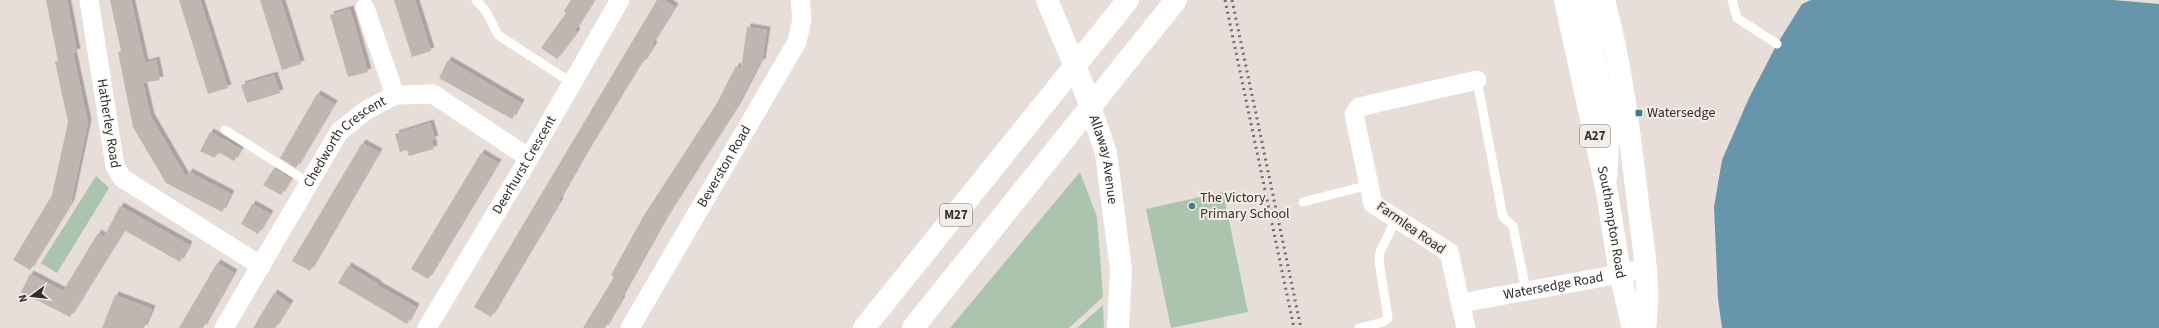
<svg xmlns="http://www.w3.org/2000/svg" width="2159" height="328" font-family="'Source Sans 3',sans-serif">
	<defs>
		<filter id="shadow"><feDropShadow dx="3.5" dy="-3.5" stdDeviation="0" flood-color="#0004"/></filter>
	</defs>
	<rect width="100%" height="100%" fill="#e7ded9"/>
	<!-- green -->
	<g fill="#aac4ae">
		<polygon points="1080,172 1097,217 1103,297 1069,328 950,328"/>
		<polygon points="96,176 109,188 57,273 41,263"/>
		<polygon points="1223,192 1248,312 1171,328 1146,209"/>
		<polygon points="1103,305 1104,328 1077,328"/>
	</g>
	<!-- water -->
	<polygon fill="#6795ac" points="1811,0 2113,0 2159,4 2159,328 1722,328 1718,299 1714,207 1722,160 1749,98 1777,44 1802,4"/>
	<!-- building -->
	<g fill="#bfb6b1" filter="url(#shadow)">
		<polygon points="46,0 67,0 77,52 73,53 88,123 71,203 30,270 13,260 52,195 68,122 55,62 58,61"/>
		<polygon points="110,0 131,0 145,63 156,60 160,80 143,83 151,117 186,177 189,172 231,194 222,212 166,183 133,127 118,52 121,51"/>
		<polygon points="179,0 200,0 228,88 208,94"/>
		<polygon points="260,0 281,0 301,64 282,70"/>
		<polygon points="394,0 415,0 431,51 412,57"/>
		<polygon points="571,0 594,0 575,30 577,32 557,59 541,48 566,13 564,11"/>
		<polygon points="657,0 664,0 675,7 652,44 654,45 643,63 641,62 584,156 559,200 560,201 491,317 474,307"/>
		<polygon points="350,9 368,72 348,77 330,15"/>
		<polygon points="747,27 767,30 762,63 760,62 738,105 665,219 621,298 622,299 605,328 583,328 614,277 611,275 643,217 717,103 736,66 741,69"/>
		<polygon points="448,60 521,103 512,119 439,78"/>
		<polygon points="274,75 280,93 247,103 241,85"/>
		<polygon points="317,94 334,104 296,168 280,158"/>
		<polygon points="430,123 435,139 432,140 434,149 409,156 407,150 400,152 395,134"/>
		<polygon points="210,132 241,149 234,161 218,152 215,158 200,151"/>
		<polygon points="362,143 379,152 310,271 292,261"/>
		<polygon points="481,153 498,163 428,279 411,269"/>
		<polygon points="274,168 291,179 281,195 263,185"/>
		<polygon points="252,204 270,214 258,234 241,224"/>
		<polygon points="120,206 189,245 180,262 124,230 70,317 21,292 30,274 63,291 98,233 104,237"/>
		<polygon points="217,263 234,273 203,328 179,328"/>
		<polygon points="348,266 378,284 377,285 416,307 407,324 338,283"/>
		<polygon points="274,293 290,304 275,328 253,328"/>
		<polygon points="115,295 152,309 144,328 102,328"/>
	</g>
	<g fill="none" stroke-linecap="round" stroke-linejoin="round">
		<!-- lane -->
		<g stroke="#fff" stroke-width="9">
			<polyline points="476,0 486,11 498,35 572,83"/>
			<polyline points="1732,0 1737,18 1777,44"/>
			<polyline points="1477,80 1503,217 1513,226 1526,291"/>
			<polyline points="225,130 309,183"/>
			<polyline points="1303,202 1369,185"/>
			<polyline points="1359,328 1383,322 1388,318 1379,261 1380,252 1396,219"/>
		</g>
		<!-- street -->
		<g stroke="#fff" stroke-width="19">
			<path id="s1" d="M89 0 115 166 122 178 261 266"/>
			<polyline points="1585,0 1607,114 1610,135 1608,176"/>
			<polyline points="365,8 395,95"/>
			<path id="s2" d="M1461 303 1620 274 1646 268"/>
			<path id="s3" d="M224 328 339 132 365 111 395 95 433 94 529 158"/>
			<path id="s4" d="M427 328 529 158 620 0"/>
			<path id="s5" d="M630 328 797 42 802 19 800 0"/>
			<polyline points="1466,328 1449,252 1373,204 1354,114 1359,107 1477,80"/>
		</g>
		<!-- secondary -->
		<path stroke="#fff" stroke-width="22" id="s6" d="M1047 0 1082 83 1106 153 1121 270 1118 328"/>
		<!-- primary -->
		<g stroke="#fff" stroke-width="22">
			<path id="s7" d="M1565 0 1607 192 1620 274 1633 328"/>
			<path d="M1604 0C1622 67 1630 135 1638 204 1643 244 1651 287 1645 328"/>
		</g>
		<!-- highway -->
		<g stroke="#fff" stroke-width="22">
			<polyline points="864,328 1128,0"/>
			<polyline points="913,328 1176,0"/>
		</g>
		<!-- rail -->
		<g stroke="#726d6a" stroke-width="3" stroke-dasharray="2 4" stroke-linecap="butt">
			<polyline points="1225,0 1294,328"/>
			<polyline points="1232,0 1301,328"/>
		</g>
	</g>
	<!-- markers -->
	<g fill="#3a8189" stroke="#f4ece6" stroke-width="1.5">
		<rect x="1635" y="109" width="8" height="8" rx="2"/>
		<circle cx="1192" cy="206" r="4"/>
	</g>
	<g text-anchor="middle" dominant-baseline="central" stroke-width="4" stroke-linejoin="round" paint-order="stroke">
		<!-- shield labels -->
		<g fill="#f4ece6" stroke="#6c6764" stroke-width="1">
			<rect x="1580" y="125" width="30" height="22" rx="3"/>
			<rect x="940" y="204" width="32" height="22" rx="3"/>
		</g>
		<g font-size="13" font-weight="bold" fill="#312e2c">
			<text x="1595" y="136">A27</text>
			<text x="956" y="215">M27</text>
		</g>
		<!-- poi labels -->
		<g font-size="14" fill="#312e2c" stroke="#f4ece6" text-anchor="start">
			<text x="1647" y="113">Watersedge</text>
			<text x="1200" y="198">The Victory<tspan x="1200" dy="16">Primary School</tspan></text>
		</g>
		<!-- street labels -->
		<g font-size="14" fill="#312e2c" stroke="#f4ece6">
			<text stroke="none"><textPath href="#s1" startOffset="125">Hatherley Road</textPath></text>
			<text stroke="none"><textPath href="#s3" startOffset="224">Chedworth Crescent</textPath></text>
			<text stroke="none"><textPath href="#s6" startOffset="170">Allaway Avenue</textPath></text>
			<text stroke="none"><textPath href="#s4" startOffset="190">Deerhurst Crescent</textPath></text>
			<text stroke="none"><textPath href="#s5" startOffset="187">Beverston Road</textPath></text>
			<text stroke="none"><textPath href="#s7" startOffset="227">Southampton Road</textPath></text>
			<text transform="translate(1411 228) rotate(35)">Farmlea Road</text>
			<text stroke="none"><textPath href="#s2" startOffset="94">Watersedge Road</textPath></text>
		</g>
	</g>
	<!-- north arrow -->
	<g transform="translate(32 296) rotate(255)" stroke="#f4ece6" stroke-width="3" paint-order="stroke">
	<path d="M0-3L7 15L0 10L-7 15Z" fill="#312e2c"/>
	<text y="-6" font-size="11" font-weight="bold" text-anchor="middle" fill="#312e2c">N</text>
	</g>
</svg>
